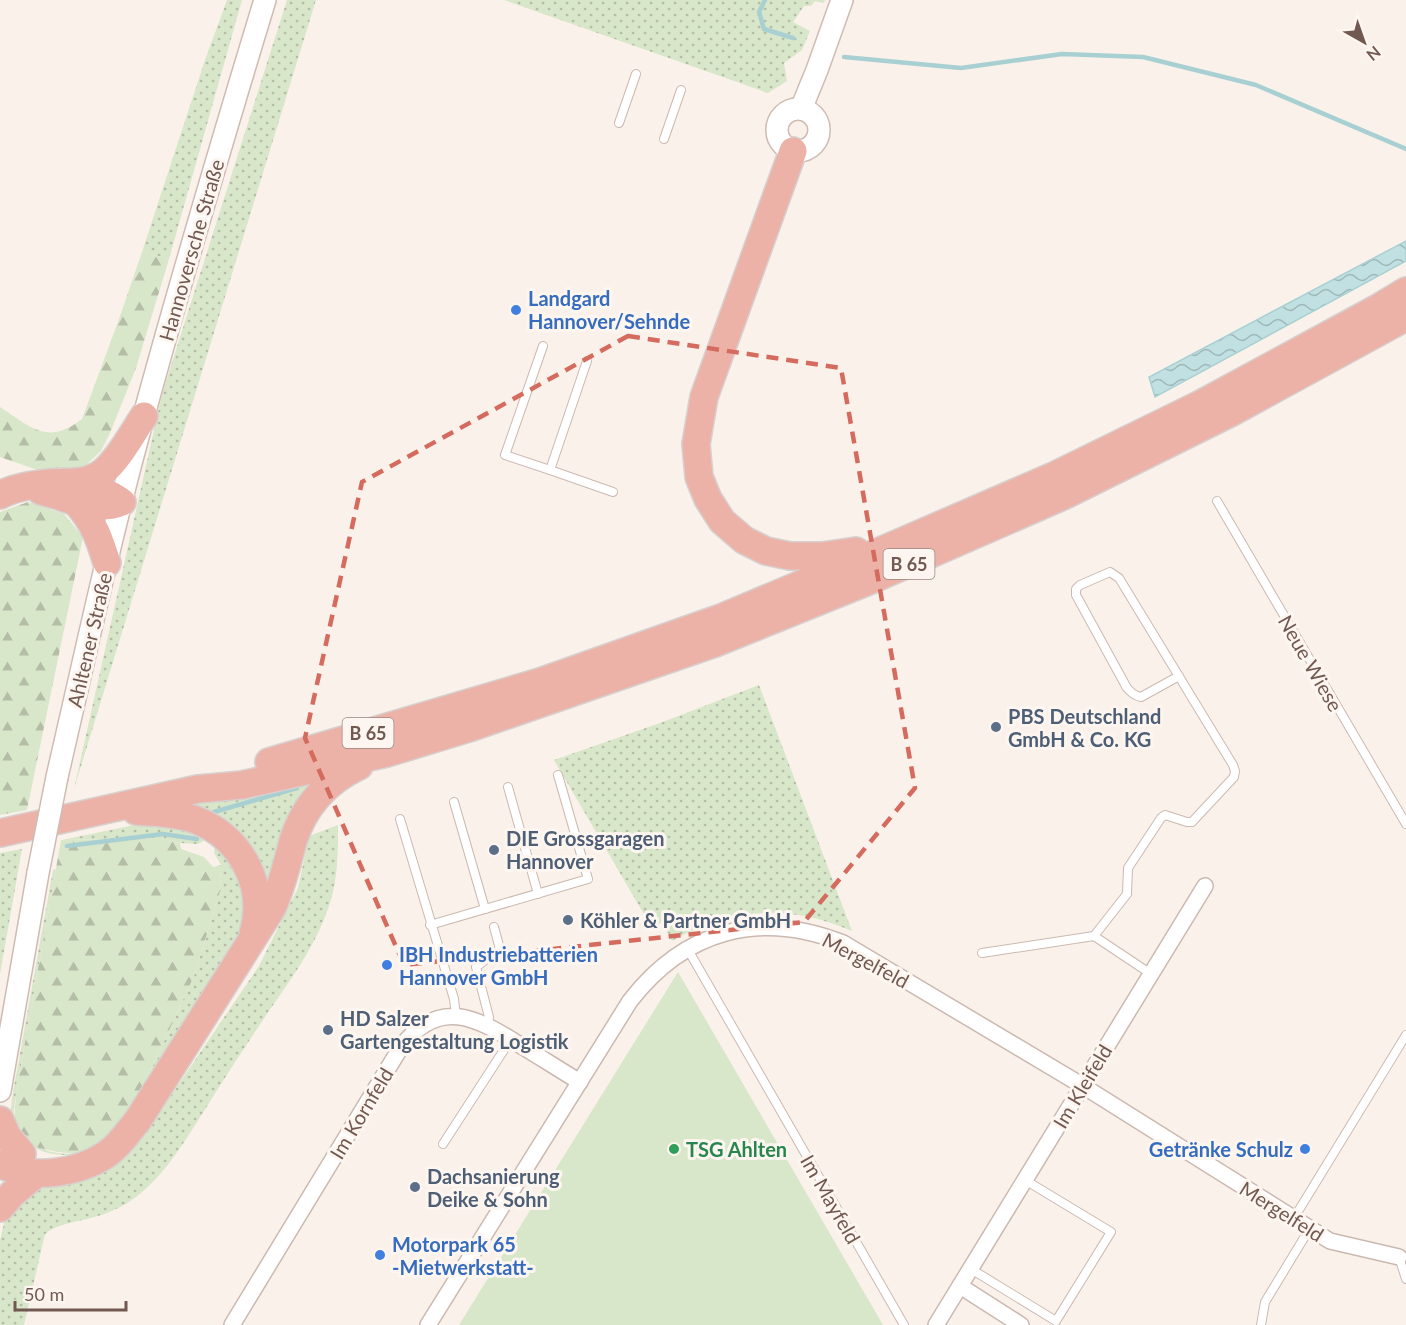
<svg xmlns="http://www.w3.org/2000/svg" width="1406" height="1325" font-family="Lato,sans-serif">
	<defs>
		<pattern id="grass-dots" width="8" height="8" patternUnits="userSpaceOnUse" patternTransform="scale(1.5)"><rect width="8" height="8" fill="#d8e6c9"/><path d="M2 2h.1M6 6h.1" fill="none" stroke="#b4bda6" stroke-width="1.8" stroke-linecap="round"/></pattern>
		<pattern id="forest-firs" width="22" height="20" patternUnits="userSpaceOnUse" patternTransform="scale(1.5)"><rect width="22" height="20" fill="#d8e6c9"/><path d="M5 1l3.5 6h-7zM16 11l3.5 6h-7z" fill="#b4bda6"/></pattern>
		<pattern id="water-waves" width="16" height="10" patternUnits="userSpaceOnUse" patternTransform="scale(1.5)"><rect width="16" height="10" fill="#c0e0e1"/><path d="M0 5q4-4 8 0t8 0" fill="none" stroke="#a0b8b9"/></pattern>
	</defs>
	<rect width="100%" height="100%" fill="#faf2ea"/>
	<!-- grass -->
	<g fill="url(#grass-dots)">
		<polygon points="227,0 242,0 169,259 142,252 204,63"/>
		<polygon points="287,0 316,0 74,789 162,394"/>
		<polygon points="504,0 825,0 824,3 815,1 811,6 804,6 793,22 810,31 802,50 784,63 787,81 768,93"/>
		<path d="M759 685 852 931C788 904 732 907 672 941L662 922 652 928 554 760 660 723Z"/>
		<polygon points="334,769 280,875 261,888 178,805"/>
		<polygon points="166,820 206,838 202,842 197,844 180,843 161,838 62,840 149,822"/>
		<path d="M338 825C338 853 338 880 329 906 313 954 280 993 253 1035 237 1059 221 1083 206 1108 185 1140 167 1173 136 1197 123 1207 107 1214 91 1218 76 1222 57 1224 45 1234L24 1325H0V1240L5 1219 19 1201 37 1190 101 1172 125 1158 140 1141 259 966 298 888 309 836Z"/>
		<path d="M218 844C239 849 248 890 246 909 245 921 240 933 234 944L133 1109C117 1134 97 1156 65 1155 42 1155 19 1144 12 1121 8 1109 18 1068 20 1054 31 992 42 931 53 870L56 869 16 1093C15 1102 12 1117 15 1125 27 1153 74 1161 98 1147 110 1139 124 1121 133 1109L194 976 220 891 221 865 214 853 215 847Z"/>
		<polygon points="22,849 0,974 0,853"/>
	</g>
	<!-- forest -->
	<g fill="url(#forest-firs)">
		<path d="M142 252 169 259 136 368 110 433 101 451 86 465 55 476 0 457V407C31 427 47 446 82 419L118 322Z"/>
		<polygon points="28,502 64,514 83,537 27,810 0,815 0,512"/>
		<polygon points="161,838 180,843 181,849 204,857 213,867 221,865 220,891 194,976 133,1109 98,1147 77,1154 58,1152 39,1148 26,1140 14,1123 16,1093 61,840"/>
	</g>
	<!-- park -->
	<polygon fill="#d8e6c9" points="678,972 883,1325 459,1325"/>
	<!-- water -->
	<polygon fill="url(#water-waves)" stroke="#a8d0d2" stroke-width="1.5" points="1406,241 1406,261 1155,397 1149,377"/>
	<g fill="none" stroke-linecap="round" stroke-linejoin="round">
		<!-- stream -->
		<g stroke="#a8d0d2" stroke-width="4.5">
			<polyline points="765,0 759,12 764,29 793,38"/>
			<polyline points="844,57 961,68 1062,54 1143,57 1256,85 1406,149"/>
			<polyline points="214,812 297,788"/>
			<polyline points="67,846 163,834 197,839"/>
		</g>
		<defs>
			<g id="lane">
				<polyline points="619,123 636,74"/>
				<polyline points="664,139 681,90"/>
				<polyline points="543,346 505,455 550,470"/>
				<polyline points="587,361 550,470 613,492"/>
				<polyline points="1217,501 1406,824"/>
				<polyline points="508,787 538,894"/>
				<polyline points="454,802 485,909"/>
				<polyline points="400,819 454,999 456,1016"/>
				<polyline points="430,925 588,879 558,775"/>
				<path d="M1094 936 1127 894 1128 868 1161 818 1165 815 1187 822H1192L1234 777 1235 771 1233 765 1119 578 1110 572 1080 585 1076 589V595L1127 688C1132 693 1135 696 1141 697L1179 676"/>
				<polyline points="687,948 904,1325"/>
				<polyline points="982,953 1094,936 1151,974"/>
				<polyline points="488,1026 489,1017 476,967 500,949 494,927"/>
				<polyline points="443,1144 511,1039"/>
				<polyline points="1294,1218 1406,1035"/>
				<polyline points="1399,1257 1406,1279"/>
				<polyline points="971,1269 1056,1321 1111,1232 1025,1180"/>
				<polyline points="1261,1325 1265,1302 1310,1228"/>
			</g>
			<g id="street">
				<polyline points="960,1286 1021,1325"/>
				<path d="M232 1325 401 1047C439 997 476 1017 520 1045 540 1057 560 1070 580 1082"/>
				<path d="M428 1325 630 1001C685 930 759 910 843 943L1083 1086 1330 1241 1399 1257"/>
				<polyline points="936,1325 1205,886"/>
			</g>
			<g id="secondary">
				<circle cx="798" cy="130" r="21"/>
				<polyline points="801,109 817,70 842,0"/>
				<path d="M57 777C85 656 111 534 144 415 182 276 223 138 265 0"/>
				<polyline points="0,1091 38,873"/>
			</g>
			<g id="highway">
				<polyline points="793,151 704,397 696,444 699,477 708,499 722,521 744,540 766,551 790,556 822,556 856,551"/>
				<path d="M41 491C69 497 93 514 122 502 108 491 90 487 73 483"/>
				<path d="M0 495C15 487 33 485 49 483 68 481 87 485 103 472 119 459 132 434 144 416"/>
				<path d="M76 502C94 523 99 537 107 563"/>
				<polyline points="269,762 540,682 721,618 892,546 1056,475 1199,405 1378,308 1406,291"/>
				<path d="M136 811C156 813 178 813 196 820 242 838 267 887 253 934"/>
				<polyline points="0,833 198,789 242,785 387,753 469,728 715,643 871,580 1063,496 1232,412 1406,317"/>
				<polyline points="0,1120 7,1136 22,1154"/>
				<path d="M0 1164C32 1180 77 1174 107 1154 120 1145 128 1132 138 1120L272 908C282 886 287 864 293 841 304 806 327 781 359 766"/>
				<polyline points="0,1208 12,1194 36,1174"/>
			</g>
		</defs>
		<!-- lane casing -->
		<use href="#lane" stroke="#cbb9b1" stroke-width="10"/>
		<!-- street casing -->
		<use href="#street" stroke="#cbb9b1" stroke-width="18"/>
		<!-- secondary casing -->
		<use href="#secondary" stroke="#cfbbb2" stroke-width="24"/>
		<!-- highway casing -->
		<use href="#highway" stroke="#d7d0ce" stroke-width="30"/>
		<!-- lane -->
		<use href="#lane" stroke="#fff" stroke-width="8"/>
		<!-- street -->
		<use href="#street" stroke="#fff" stroke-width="15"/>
		<!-- secondary -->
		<use href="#secondary" stroke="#fff" stroke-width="21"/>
		<!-- highway -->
		<use href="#highway" stroke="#ecb2a8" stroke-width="27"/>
		<defs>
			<polyline id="secondary-bridge" points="38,873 57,777"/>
		</defs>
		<!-- secondary-bridge casing -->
		<use href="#secondary-bridge" stroke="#cfbbb2" stroke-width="24" stroke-linecap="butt"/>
		<!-- secondary-bridge -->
		<use href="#secondary-bridge" stroke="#fff" stroke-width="21"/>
	</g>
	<!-- marked area -->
	<path fill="none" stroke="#d46b5e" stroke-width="4.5" stroke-dasharray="12 8" stroke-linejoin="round" d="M628 336 841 368 915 788 804 922 404 965 305 738 362 482Z"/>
	<!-- markers -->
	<g fill="#3f7fe0" stroke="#fdf6f0" stroke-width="2">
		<circle cx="516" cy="310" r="6"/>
		<circle cx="387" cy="965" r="6"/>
		<circle cx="1305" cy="1149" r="6"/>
		<circle cx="380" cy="1255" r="6"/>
	</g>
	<g fill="#5c6f8a" stroke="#fdf6f0" stroke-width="2">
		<circle cx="996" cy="727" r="6"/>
		<circle cx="494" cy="850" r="6"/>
		<circle cx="568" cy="920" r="6"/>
		<circle cx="328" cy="1030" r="6"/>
		<circle cx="415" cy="1187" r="6"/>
	</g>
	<circle fill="#2e9e5b" stroke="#fdf6f0" stroke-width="2" cx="674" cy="1149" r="6"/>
	<g text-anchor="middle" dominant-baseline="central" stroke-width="6" stroke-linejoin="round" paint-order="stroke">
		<!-- shield labels -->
		<g fill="#fdf6f0" stroke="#9b8780" stroke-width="1.5">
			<rect x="883.5" y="549" width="51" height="30" rx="4.5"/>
			<rect x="342.5" y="718" width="51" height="30" rx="4.5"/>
		</g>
		<g font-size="18" font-weight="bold" fill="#715850">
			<text x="909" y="564">B 65</text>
			<text x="368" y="733">B 65</text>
		</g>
		<!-- street labels -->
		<g font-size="20" fill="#715850" stroke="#fdf6f0">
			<text transform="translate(191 250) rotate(-74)">Hannoversche Straße</text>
			<text transform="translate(89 640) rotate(-77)">Ahltener Straße</text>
			<text transform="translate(1311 663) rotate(60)">Neue Wiese</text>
			<text transform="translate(866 960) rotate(28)">Mergelfeld</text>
			<text transform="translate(1082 1086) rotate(-59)">Im Kleifeld</text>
			<text transform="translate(361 1113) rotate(-59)">Im Kornfeld</text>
			<text transform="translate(831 1199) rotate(60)">Im Mayfeld</text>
			<text transform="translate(1282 1211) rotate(32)">Mergelfeld</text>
		</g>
		<!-- shop labels -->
		<g font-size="20" font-weight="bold" fill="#366cbe" stroke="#fdf6f0" text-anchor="start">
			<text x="528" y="298">Landgard<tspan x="528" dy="23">Hannover/Sehnde</tspan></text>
			<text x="399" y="954">IBH Industriebatterien<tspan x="399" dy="23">Hannover GmbH</tspan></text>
			<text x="1293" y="1149" text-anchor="end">Getränke Schulz</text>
			<text x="392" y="1244">Motorpark 65<tspan x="392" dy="23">-Mietwerkstatt-</tspan></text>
		</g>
		<!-- service labels -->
		<g font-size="20" font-weight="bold" fill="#4e5e75" stroke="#fdf6f0" text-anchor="start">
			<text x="1008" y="716">PBS Deutschland<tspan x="1008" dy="23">GmbH &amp; Co. KG</tspan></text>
			<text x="506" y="838">DIE Grossgaragen<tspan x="506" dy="23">Hannover</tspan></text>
			<text x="580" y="920">Köhler &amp; Partner GmbH</text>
			<text x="340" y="1018">HD Salzer<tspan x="340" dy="23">Gartengestaltung Logistik</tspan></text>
			<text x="427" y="1176">Dachsanierung<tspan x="427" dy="23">Deike &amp; Sohn</tspan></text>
		</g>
		<!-- leisure labels -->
		<g font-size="20" font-weight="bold" fill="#27864d" stroke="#fdf6f0" text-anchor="start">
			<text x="686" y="1149">TSG Ahlten</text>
		</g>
	</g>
	<!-- north arrow -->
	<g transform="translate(1364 42) rotate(140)" stroke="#fdf6f0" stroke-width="4.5" paint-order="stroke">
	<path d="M0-4.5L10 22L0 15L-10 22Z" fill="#715850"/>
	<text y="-9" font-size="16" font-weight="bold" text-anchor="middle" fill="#715850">N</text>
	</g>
	<!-- scale -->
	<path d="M15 1301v9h111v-9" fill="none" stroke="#715850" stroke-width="3"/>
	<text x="24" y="1301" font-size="18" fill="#715850" stroke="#fdf6f0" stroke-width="4.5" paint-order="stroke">50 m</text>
</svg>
